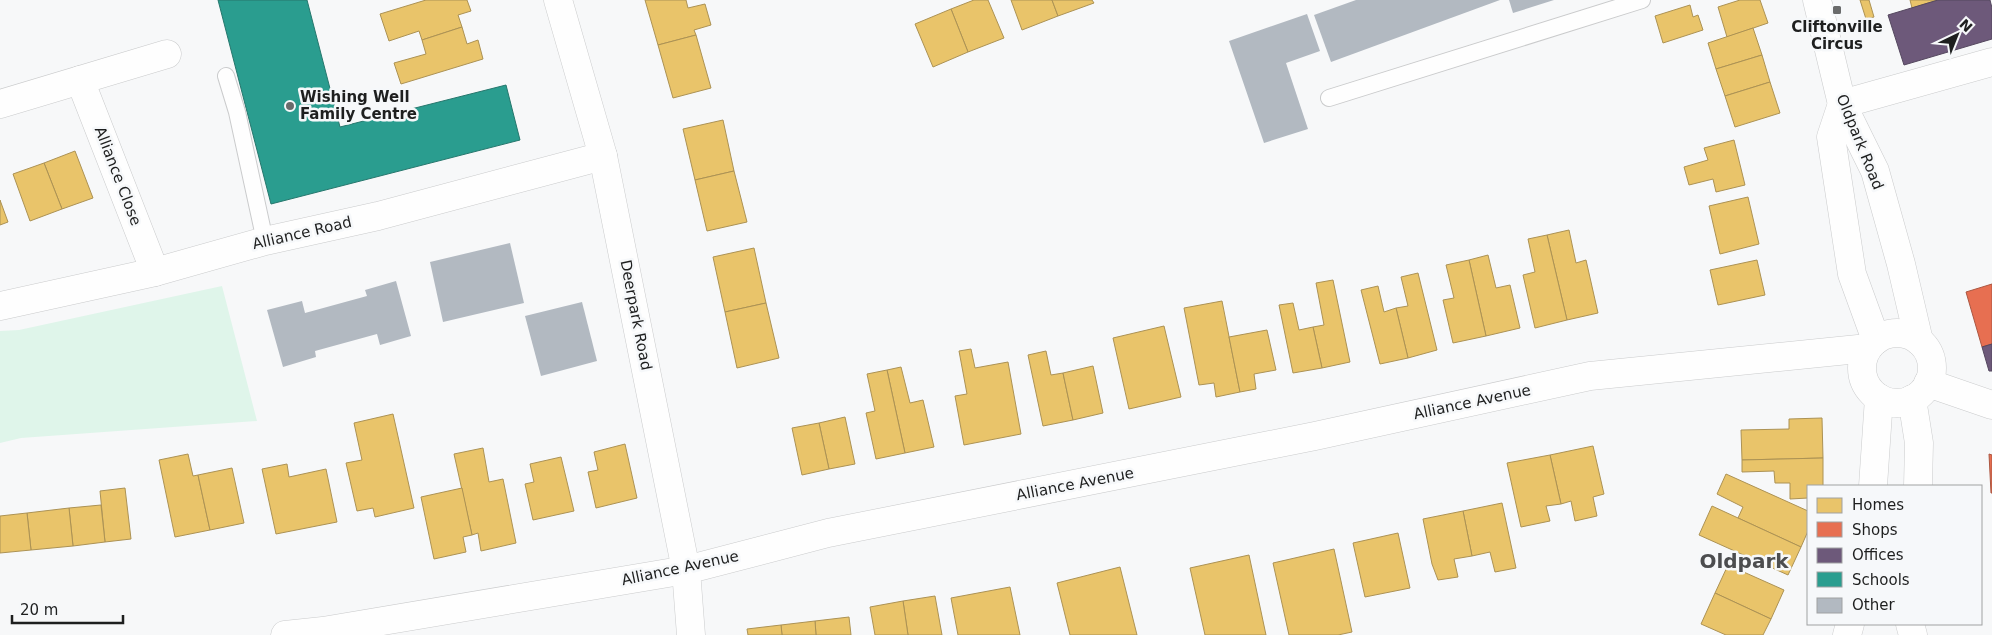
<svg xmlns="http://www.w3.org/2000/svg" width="1992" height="635" font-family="'DejaVu Sans',sans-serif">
	<rect width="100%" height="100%" fill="#f7f8f9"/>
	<!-- green -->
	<polygon fill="#dff5ea" points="222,286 257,421 21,438 0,443 0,331 19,330"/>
	<!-- homes -->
	<g fill="#e9c46a" stroke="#ac9254">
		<polygon points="426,0 467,0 471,11 458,15 462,27 422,40 419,31 389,41 380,14"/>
		<polygon points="645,0 686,0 688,8 705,4 711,25 694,30 696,35 658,45"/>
		<polygon points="974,0 988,0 1004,38 968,52 951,9"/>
		<polygon points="1011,0 1052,0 1058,16 1022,30"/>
		<polygon points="1052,0 1092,0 1094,3 1058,16"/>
		<polygon points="1740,0 1760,0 1768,23 1727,37 1718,7"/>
		<polygon points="1860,0 1869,0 1874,17 1866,19"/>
		<polygon points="1910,0 1938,0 1912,8"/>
		<polygon points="1690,5 1693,17 1698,15 1703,30 1663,43 1655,16"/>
		<polygon points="951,9 968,52 933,67 915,24"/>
		<polygon points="462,27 467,44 478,40 483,59 401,84 394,63 426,54 422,40"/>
		<polygon points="1753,28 1762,55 1716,69 1708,43"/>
		<polygon points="696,35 711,88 673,98 658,45"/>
		<polygon points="1762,55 1770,82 1725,96 1716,69"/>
		<polygon points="1770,82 1780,113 1735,127 1725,96"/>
		<polygon points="723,120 734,171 695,180 683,129"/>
		<polygon points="1734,140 1745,185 1716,192 1713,179 1689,185 1684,167 1708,160 1704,148"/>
		<polygon points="75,151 93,198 62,209 44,163"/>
		<polygon points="44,163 62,209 30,221 13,174"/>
		<polygon points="734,171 747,222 707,231 695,180"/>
		<polygon points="1748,197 1759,244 1720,254 1709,206"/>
		<polygon points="0,200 8,222 0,225"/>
		<polygon points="1569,230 1576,263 1586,260 1598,313 1567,320 1547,235"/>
		<polygon points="1547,235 1567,320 1535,328 1523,275 1535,272 1528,239"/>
		<polygon points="754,248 766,303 725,312 713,257"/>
		<polygon points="1488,255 1496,288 1510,285 1520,328 1486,336 1469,260"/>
		<polygon points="1469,260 1486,336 1453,343 1443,300 1454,298 1446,265"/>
		<polygon points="1757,260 1765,295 1718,305 1710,270"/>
		<polygon points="1418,273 1437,350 1408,358 1396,308 1408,306 1401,277"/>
		<polygon points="1333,280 1350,362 1322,368 1313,327 1324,325 1316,283"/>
		<polygon points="1378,286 1384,312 1396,308 1408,358 1380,364 1361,290"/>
		<polygon points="1222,301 1240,392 1216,397 1214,383 1199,385 1184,308"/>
		<polygon points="766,303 779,358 737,368 725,312"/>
		<polygon points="1293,303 1299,330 1313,327 1322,368 1293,373 1279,305"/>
		<polygon points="1164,326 1181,397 1129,409 1113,338"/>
		<polygon points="1267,330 1276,370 1254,374 1256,389 1240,392 1229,337"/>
		<polygon points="971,349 975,368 1008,362 1021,434 964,445 955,396 967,394 959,351"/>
		<polygon points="1046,351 1051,375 1063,373 1073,420 1043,426 1028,355"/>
		<polygon points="1093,366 1103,413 1073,420 1063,373"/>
		<polygon points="901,367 910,403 923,400 934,447 905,453 887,370"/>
		<polygon points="887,370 905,453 876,459 866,413 875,411 867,374"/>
		<polygon points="393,414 414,508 375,517 373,508 357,511 346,463 362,460 354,423"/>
		<polygon points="845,417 855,464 829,469 819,423"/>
		<polygon points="1822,418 1823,458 1742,460 1741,430 1789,429 1789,419"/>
		<polygon points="819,423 829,469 802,475 792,428"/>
		<polygon points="625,444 637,498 596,508 588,472 598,470 594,452"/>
		<polygon points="1593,446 1604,494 1593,497 1597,516 1575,521 1571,501 1561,504 1550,455"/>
		<polygon points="483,448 489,482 503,479 516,543 481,551 478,533 472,535 454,454"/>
		<polygon points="188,454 193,476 198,475 210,530 175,537 159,460"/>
		<polygon points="1550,455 1561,504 1546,506 1550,521 1521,527 1507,463"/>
		<polygon points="561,457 574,511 533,520 525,484 534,482 530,464"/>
		<polygon points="1823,458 1823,486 1808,486 1808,498 1790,499 1790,483 1775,483 1774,471 1742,472 1742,460"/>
		<polygon points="287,464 289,477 326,469 337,522 276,534 262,469"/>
		<polygon points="232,468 244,523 210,530 198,475"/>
		<polygon points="1726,474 1808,511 1808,531 1801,547 1738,518 1743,507 1717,494"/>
		<polygon points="125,488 131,539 105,542 100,491"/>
		<polygon points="462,488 472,535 463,537 466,552 434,559 421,497"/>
		<polygon points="1502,503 1516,568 1495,572 1490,552 1472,556 1463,511"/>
		<polygon points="101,505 105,542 73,546 69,508"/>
		<polygon points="1712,506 1801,547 1788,575 1699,535"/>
		<polygon points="69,508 73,546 31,550 27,513"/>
		<polygon points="1463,511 1472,556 1454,559 1458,577 1438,580 1432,564 1423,519"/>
		<polygon points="27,513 31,550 0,553 0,516"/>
		<polygon points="1398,533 1410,588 1365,597 1353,543"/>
		<polygon points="1334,549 1352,632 1338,635 1289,635 1273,563"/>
		<polygon points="1249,555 1266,635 1205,635 1190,568"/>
		<polygon points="1728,565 1784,590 1771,619 1715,593"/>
		<polygon points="1120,567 1137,635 1070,635 1057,583"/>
		<polygon points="1010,587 1020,635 958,635 951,598"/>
		<polygon points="1715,593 1771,619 1763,635 1726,635 1701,624"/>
		<polygon points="935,596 942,635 908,635 903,601"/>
		<polygon points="903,601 908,635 875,635 870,607"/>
		<polygon points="849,617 851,635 816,635 815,621"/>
		<polygon points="815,621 816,635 782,635 781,625"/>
		<polygon points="781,625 782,635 748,635 747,629"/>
	</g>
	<!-- shops -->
	<g fill="#e76f51" stroke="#ab5742">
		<polygon points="1992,284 1992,344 1982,347 1966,292"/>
		<polygon points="1989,454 1992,455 1992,493 1991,493"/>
	</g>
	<!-- offices -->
	<g fill="#6d597a" stroke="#55485f">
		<polygon points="1938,0 1990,0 1992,8 1992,39 1904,65 1888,15"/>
		<polygon points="1992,344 1992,371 1989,371 1982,347"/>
	</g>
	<!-- schools -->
	<polygon fill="#2a9d8f" stroke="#26776d" points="218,0 307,0 340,127 506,85 520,140 271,204"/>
	<!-- building -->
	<g fill="#b2b9c1">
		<polygon points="1356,0 1500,0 1331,62 1314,15"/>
		<polygon points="1509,0 1554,0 1513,13"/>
		<polygon points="1307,14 1320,51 1286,63 1308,129 1264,143 1229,41"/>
		<polygon points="510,243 524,303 443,322 430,262"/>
		<polygon points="396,281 411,336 380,345 377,334 315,351 316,357 283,367 267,310 302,301 305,313 367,296 365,290"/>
		<polygon points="582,302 597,361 541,376 525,316"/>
	</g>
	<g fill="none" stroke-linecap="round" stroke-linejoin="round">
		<defs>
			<g id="lane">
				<polyline points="226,76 237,112 265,241"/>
				<polyline points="1329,98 1642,0"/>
			</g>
			<g id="street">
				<polyline points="558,0 603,156 686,570 691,635"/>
				<polyline points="80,80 155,272"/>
				<polyline points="0,104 167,54"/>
				<polyline points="1842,104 1992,62"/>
				<polyline points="0,306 155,272 265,241 378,216 603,156"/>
			</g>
			<g id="secondary">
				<polyline points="1817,0 1842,104 1875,171 1901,264 1919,341"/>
				<polyline points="1842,104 1831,137 1852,274 1876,340"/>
				<circle cx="1897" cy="368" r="35"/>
				<polyline points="1928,383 1992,405"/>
				<polyline points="1912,399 1919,443 1918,486"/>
				<polyline points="1873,486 1879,398"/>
				<polyline points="1910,624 1913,635"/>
				<polyline points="285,635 323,631 686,570 828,533 1315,436 1590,376 1868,348"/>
				<polyline points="1847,635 1850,624"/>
			</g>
		</defs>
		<!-- lane casing -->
		<use href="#lane" stroke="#cacbcc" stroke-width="18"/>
		<!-- street casing -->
		<use href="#street" stroke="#cacbcc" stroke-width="29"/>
		<!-- secondary casing -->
		<use href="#secondary" stroke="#cacbcc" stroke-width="29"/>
		<!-- lane -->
		<use href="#lane" stroke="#fefefe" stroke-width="16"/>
		<!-- street -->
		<use href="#street" stroke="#fefefe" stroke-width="28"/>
		<!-- secondary -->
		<use href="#secondary" stroke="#fefefe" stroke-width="28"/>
	</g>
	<!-- markers -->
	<g fill="#6a6b6b" stroke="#f6f8fa" stroke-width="2">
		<rect x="1832" y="5" width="10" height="10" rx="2.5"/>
		<circle cx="290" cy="106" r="5"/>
	</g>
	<g text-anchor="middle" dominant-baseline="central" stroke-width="5" stroke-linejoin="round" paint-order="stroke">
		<!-- poi labels -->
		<g font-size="15" font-weight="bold" fill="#1e1f1f" stroke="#f6f8fa">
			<text x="1837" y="27">Cliftonville<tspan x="1837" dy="17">Circus</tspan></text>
			<text x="300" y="97" text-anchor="start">Wishing Well<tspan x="300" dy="17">Family Centre</tspan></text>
		</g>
		<!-- street labels -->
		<g font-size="15" fill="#1e1f1f" stroke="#f6f8fa">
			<text transform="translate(1860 142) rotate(68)">Oldpark Road</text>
			<text transform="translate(118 176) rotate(69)">Alliance Close</text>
			<text transform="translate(302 233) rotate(-13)">Alliance Road</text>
			<text transform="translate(636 315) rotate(79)">Deerpark Road</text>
			<text transform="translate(1472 402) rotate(-12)">Alliance Avenue</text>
			<text transform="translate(1075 484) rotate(-11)">Alliance Avenue</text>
			<text transform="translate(680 568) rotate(-12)">Alliance Avenue</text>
		</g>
		<!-- district labels -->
		<g font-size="20" font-weight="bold" fill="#4c4d4f" stroke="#f6f8fa">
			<text x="1744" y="561">Oldpark</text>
		</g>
	</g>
	<!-- legend -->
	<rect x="1807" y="485" width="175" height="140" fill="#f6f8fa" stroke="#a0a1a2"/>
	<rect x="1817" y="498" width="25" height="15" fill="#e9c46a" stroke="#a0a1a2"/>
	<text x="1852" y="510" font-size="15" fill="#1e1f1f">Homes</text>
	<rect x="1817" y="522" width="25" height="15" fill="#e76f51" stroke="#a0a1a2"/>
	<text x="1852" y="535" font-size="15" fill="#1e1f1f">Shops</text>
	<rect x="1817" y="548" width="25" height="15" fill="#6d597a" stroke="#a0a1a2"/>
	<text x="1852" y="560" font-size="15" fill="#1e1f1f">Offices</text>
	<rect x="1817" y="572" width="25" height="15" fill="#2a9d8f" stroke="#a0a1a2"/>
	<text x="1852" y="585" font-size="15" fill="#1e1f1f">Schools</text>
	<rect x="1817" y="598" width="25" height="15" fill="#b2b9c1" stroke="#a0a1a2"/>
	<text x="1852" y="610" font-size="15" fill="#1e1f1f">Other</text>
	<!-- north arrow -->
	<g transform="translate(1957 35) rotate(43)" stroke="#f6f8fa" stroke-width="4" paint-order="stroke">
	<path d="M0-4L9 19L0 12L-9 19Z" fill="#1e1f1f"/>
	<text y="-8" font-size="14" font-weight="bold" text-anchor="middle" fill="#1e1f1f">N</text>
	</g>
	<!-- scale -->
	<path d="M12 615v8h111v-8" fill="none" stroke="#1e1f1f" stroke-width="2.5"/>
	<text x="20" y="615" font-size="15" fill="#1e1f1f" stroke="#f6f8fa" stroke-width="4" paint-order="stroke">20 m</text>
</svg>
